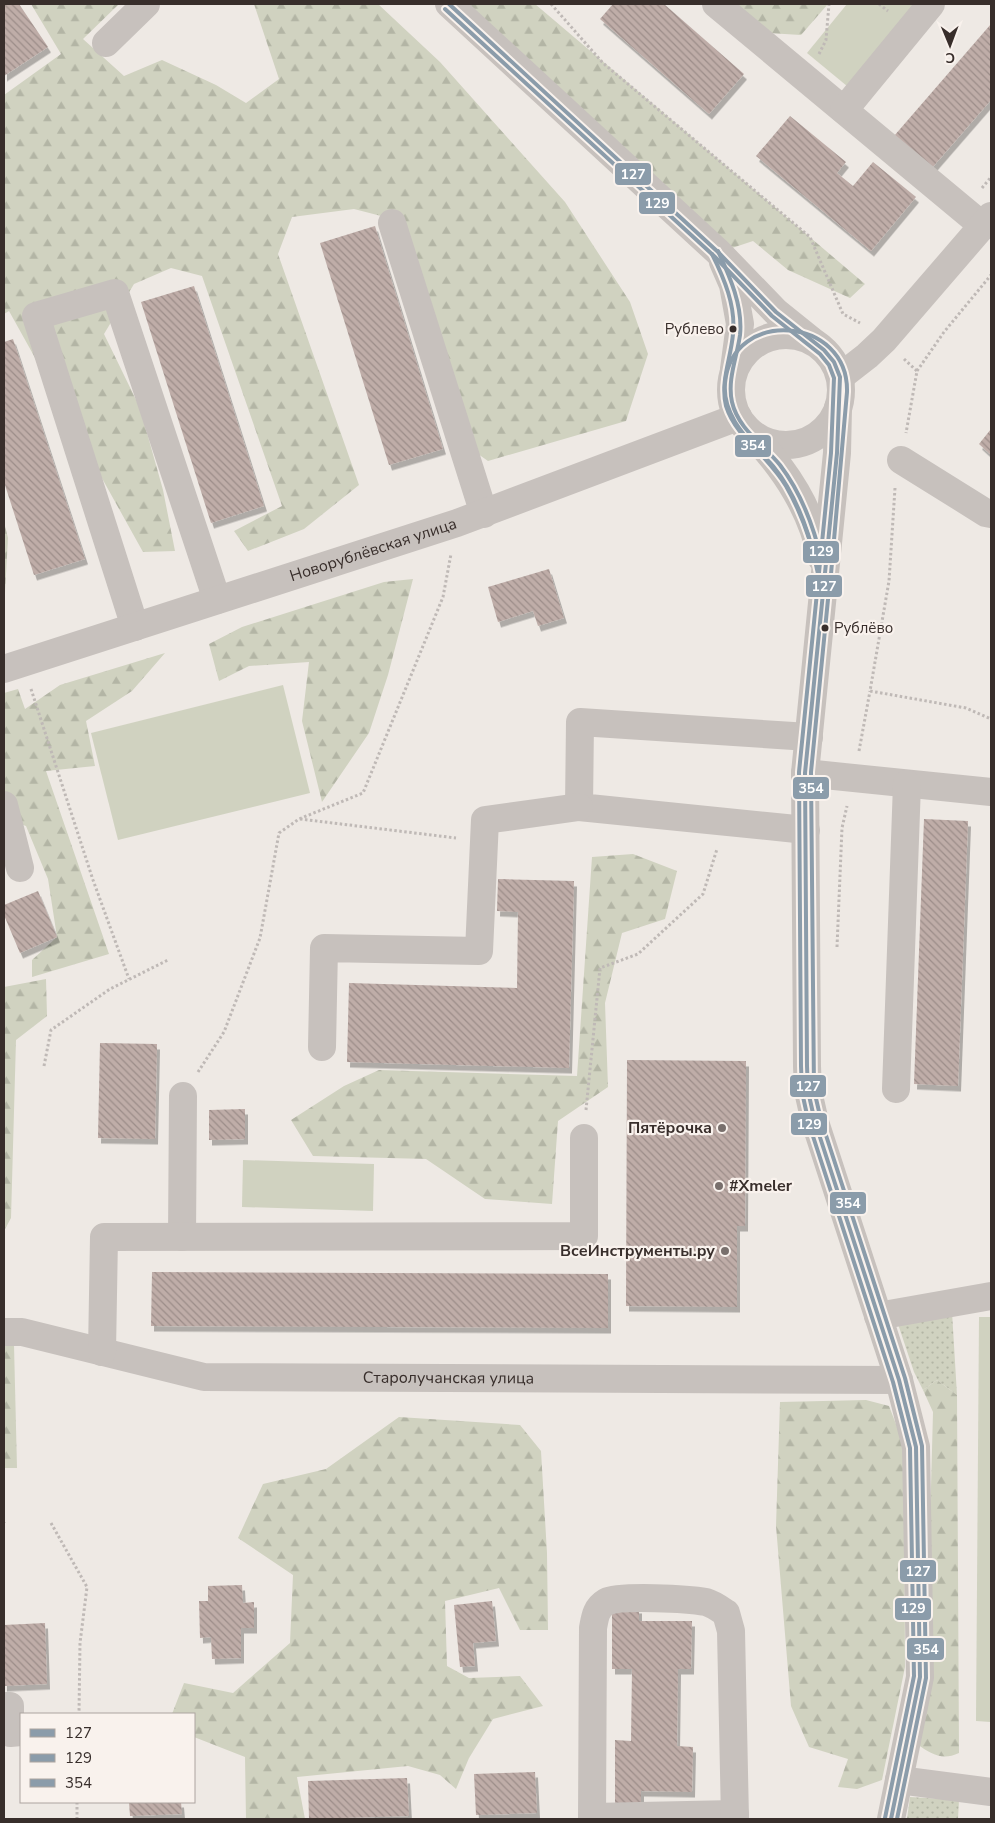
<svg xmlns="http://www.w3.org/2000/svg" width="995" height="1823" font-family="'Nunito Sans',sans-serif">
	<defs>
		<pattern id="grass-dots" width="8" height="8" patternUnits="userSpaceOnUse" patternTransform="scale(1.25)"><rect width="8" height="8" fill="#d0d2c0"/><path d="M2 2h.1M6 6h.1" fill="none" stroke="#b3b5a5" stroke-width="1.8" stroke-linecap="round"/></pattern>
		<pattern id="forest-firs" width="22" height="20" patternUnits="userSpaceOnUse" patternTransform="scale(1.25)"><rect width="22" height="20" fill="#d0d2c0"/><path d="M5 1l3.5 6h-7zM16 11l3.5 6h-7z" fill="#b3b5a5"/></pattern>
		<pattern id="building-back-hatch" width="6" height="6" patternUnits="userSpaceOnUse" patternTransform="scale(1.25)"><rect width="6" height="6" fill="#bfada8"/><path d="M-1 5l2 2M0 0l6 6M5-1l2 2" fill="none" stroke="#9c8d89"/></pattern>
		<filter id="shadow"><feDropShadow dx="3" dy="5.5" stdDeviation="0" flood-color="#0004"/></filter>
	</defs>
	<rect width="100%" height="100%" fill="#eee9e4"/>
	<!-- grass -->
	<g fill="url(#grass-dots)">
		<polygon points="952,1312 957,1395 937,1380 923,1390 914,1372 898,1324"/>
		<polygon points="910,1797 959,1800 958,1819 907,1819"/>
	</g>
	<!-- forest -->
	<g fill="url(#forest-firs)">
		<polygon points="31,4 119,4 83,39 124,76 162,60 216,85 246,103 279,79 254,4 378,4 440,62 565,202 630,302 648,354 626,421 488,461 454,437 385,217 354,209 292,217 278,254 359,485 304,529 248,551 234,531 282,506 202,276 171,268 134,284 104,334 140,408 163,490 175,551 143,552 9,311 4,314 4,95 61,54"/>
		<polygon points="458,4 535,4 865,284 850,298 788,270 753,241 729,249"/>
		<polygon points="736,4 828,4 801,35 768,33"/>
		<polygon points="4,522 8,538 4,611"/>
		<polygon points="413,579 388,675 369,733 322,802 302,721 309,662 249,666 219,681 209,644 242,627 384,582"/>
		<polygon points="165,653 132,691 86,721 95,766 46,771 109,954 32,977 32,960 57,937 48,879 26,826 4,818 4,693 18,689 25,709 60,685"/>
		<polygon points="633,854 677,871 665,919 622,933 605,1003 608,1087 558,1121 552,1204 485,1199 426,1159 313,1156 291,1120 344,1086 379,1070 577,1076 592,857"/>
		<polygon points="46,979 47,1016 16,1040 11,1218 4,1231 4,987"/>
		<polygon points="4,1345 14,1345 17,1468 4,1468"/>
		<path d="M937 1380 957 1395 959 1753C942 1761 931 1754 917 1744L926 1674 933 1412 923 1390Z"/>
		<polygon points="866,1400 889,1406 904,1445 905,1667 882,1780 857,1789 838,1787 848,1759 809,1747 791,1706 776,1526 780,1402"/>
		<polygon points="399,1417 520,1425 541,1451 547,1553 548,1630 520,1630 499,1588 445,1601 447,1666 469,1678 520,1676 543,1706 493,1719 469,1758 456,1789 440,1775 408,1766 297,1777 305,1819 246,1819 245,1757 194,1737 194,1714 172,1714 184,1683 233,1693 290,1643 293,1575 238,1538 263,1484 326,1469"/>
	</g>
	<!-- park -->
	<g fill="#d0d2c0">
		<polygon points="847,4 914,4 847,86 807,53"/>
		<polygon points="283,685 310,793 118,840 91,733"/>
		<polygon points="243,1160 374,1164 373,1211 242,1207"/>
		<polygon points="979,1317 991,1317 991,1722 976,1721"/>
	</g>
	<!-- building -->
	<g fill="url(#building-back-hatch)" filter="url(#shadow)">
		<polygon points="4,4 19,4 48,47 4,76"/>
		<polygon points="613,4 664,4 744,74 709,114 600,19"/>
		<polygon points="991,24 991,100 931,169 894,136"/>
		<polygon points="790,116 846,162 837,173 853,186 873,162 916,197 871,251 756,156"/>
		<polygon points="375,226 443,449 389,465 320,243"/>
		<polygon points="194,286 264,506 211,523 141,302"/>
		<polygon points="13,339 85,559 34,575 4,482 4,342"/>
		<polygon points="991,429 991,455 979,444"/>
		<polygon points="549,569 564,618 538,626 533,611 498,622 488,587"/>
		<polygon points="924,819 968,821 958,1086 914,1084"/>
		<polygon points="498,879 574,881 569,1068 347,1062 349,983 517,988 518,912 497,911"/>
		<polygon points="38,891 57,937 20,953 4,915 4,905"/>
		<polygon points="100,1043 157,1044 155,1139 98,1138"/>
		<polygon points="627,1060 746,1061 745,1226 737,1226 737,1307 626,1306"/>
		<polygon points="245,1109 245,1139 209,1140 209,1110"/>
		<polygon points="152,1272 608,1274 608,1328 151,1326"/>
		<polygon points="242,1585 243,1603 254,1602 254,1628 241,1628 241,1658 212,1659 211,1637 200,1638 199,1601 208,1601 208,1586"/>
		<polygon points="492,1601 496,1641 473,1643 475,1666 460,1667 454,1605"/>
		<polygon points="612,1608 639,1608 639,1621 692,1621 691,1669 678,1669 677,1746 693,1747 692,1792 641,1791 641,1804 615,1804 615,1740 631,1741 632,1669 612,1669"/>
		<polygon points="45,1623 47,1684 4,1686 4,1625"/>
		<polygon points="535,1772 537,1813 476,1815 474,1774"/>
		<polygon points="407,1778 409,1816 309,1819 308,1781"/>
		<polygon points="129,1802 181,1802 182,1814 130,1816"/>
	</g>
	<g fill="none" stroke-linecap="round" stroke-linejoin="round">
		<!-- path -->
		<g stroke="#bfb9b6" stroke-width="3" stroke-dasharray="2.5 2.5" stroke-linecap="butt">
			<polyline points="551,4 603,63 810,237 843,314 860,323"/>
			<polyline points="879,4 888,11"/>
			<polyline points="819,54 826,40 829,4"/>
			<polyline points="982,188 991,177"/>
			<polyline points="904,359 917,371 906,433"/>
			<polyline points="917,371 944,332 991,275"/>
			<polyline points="895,488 889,581 870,691 966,708 991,719"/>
			<polyline points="31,689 93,880 129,979"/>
			<polyline points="859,751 870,691"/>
			<polyline points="300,819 456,838"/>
			<polyline points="837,947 842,828 847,806"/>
			<polyline points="44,1066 51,1030 110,989 168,960"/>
			<polyline points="198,1072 224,1032 260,938 279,833 299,819 363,793 443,597 451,554"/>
			<polyline points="586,1110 600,968 638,954 703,894 717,849"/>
			<polyline points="4,1523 4,1522"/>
			<polyline points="51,1523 87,1587 80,1643 79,1714"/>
			<polyline points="77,1802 77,1819"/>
		</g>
		<!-- minor -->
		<g stroke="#c7c1bd" stroke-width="28">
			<polyline points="449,4 718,252 776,312 812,341"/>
			<polyline points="716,4 983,226"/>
			<polyline points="106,43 146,4"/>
			<polyline points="844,110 931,4"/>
			<polyline points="392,223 484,514"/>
			<polyline points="723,262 733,285 740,324 734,369"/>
			<circle cx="786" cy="390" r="55"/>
			<polyline points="840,377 867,356 884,340 991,216"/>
			<polyline points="838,408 837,453 805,773 807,1066 808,1091 815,1122 899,1380 916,1447 920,1677 891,1819"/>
			<path d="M753 435C787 472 811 509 822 559"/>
			<polyline points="901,460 986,513 991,514"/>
			<polyline points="135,627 36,316 115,293 217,600"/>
			<path id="s1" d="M4 669 457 523 738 417"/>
			<polyline points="805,773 991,792"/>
			<polyline points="4,805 20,868"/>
			<polyline points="806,830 579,807 580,722 809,737"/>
			<polyline points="322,1047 324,948 479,951 485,820 579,807"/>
			<polyline points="896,1089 907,784"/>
			<polyline points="182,1237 183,1096"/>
			<polyline points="878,1316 991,1296"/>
			<path id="s2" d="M4 1332H22L204 1377 899 1380"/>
			<polyline points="102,1352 104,1237 584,1236 584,1138"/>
			<polyline points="4,1706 10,1706 10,1733 21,1732"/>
			<polyline points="899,1780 991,1792"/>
			<polyline points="592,1817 735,1814"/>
			<path d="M592 1819 593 1628C595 1617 596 1608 606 1602 620 1595 689 1599 706 1602 713 1604 720 1609 726 1613L731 1631 735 1819"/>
		</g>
		<defs>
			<g id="bus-1">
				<polyline points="449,4 718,252 776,312 824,350 834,362 840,377 837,453 805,773 807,1066 808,1091 815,1122 899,1380 916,1447 920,1677 891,1819"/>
				<path d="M718 251C730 277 743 306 740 335 737 357 727 380 732 402 738 429 764 445 780 465 802 494 814 527 822 562"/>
			</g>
			<g id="bus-2">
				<polyline points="445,9 714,256 772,316 820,354 829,365 834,378 831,453 799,772 801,1066 802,1092 809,1124 893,1382 910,1448 914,1676 885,1818"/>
				<path d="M712 254C724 278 736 306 733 334 731 358 720 382 726 406 734 432 756 447 773 466 796 494 808 529 816 563"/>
			</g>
			<g id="bus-3">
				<path d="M818 574C812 542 802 514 786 486 767 453 721 426 725 383 732 307 849 316 847 392L831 574"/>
				<polyline points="830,579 811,772 814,1090 821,1120 905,1378 922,1446 926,1678 897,1819"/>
			</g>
		</defs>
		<!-- bus-1 casing -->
		<use href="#bus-1" stroke="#f9f2ed" stroke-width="8"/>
		<!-- bus-2 casing -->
		<use href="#bus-2" stroke="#f9f2ed" stroke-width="8"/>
		<!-- bus-3 casing -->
		<use href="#bus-3" stroke="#f9f2ed" stroke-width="8"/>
		<!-- bus-1 -->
		<use href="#bus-1" stroke="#8b9caa" stroke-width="4"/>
		<!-- bus-2 -->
		<use href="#bus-2" stroke="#8b9caa" stroke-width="4"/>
		<!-- bus-3 -->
		<use href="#bus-3" stroke="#8b9caa" stroke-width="4"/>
	</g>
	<!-- markers -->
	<g fill="#382e2b" stroke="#f9f2ed" stroke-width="2">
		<circle cx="733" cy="329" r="4.5"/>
		<circle cx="825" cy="628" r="4.5"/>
	</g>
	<g fill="#786f6c" stroke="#f9f2ed" stroke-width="2">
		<circle cx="722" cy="1128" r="5"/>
		<circle cx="719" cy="1186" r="5"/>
		<circle cx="725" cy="1251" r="5"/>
	</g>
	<g text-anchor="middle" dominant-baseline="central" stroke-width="4.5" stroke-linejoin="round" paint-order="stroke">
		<!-- bus labels -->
		<g font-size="15" fill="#382e2b" stroke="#f9f2ed" text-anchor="end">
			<text x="724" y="329">Рублево</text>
			<text x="834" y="628" text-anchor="start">Рублёво</text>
		</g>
		<!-- street labels -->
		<g font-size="16" fill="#382e2b" stroke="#f9f2ed">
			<text stroke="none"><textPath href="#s1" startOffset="388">Новорублёвская улица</textPath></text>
			<text stroke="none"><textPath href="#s2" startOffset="450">Старолучанская улица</textPath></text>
		</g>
		<!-- poi labels -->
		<g font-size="16" font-weight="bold" fill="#382e2b" stroke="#f9f2ed" text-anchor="end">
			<text x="712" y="1128">Пятёрочка</text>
			<text x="729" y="1186" text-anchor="start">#Xmeler</text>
			<text x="715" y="1251">ВсеИнструменты.ру</text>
		</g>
	</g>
	<g stroke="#f9f2ed" stroke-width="2">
		<rect x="614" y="162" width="38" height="24" rx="5" fill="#8b9caa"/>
		<rect x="638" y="191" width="38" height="24" rx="5" fill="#8b9caa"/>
		<rect x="734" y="434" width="38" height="24" rx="5" fill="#8b9caa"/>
		<rect x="802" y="540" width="38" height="24" rx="5" fill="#8b9caa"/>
		<rect x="805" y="574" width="38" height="24" rx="5" fill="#8b9caa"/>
		<rect x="792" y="776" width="38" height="24" rx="5" fill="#8b9caa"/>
		<rect x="789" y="1074" width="38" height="24" rx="5" fill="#8b9caa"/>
		<rect x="790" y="1112" width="38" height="24" rx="5" fill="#8b9caa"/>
		<rect x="829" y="1191" width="38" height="24" rx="5" fill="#8b9caa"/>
		<rect x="899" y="1559" width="38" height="24" rx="5" fill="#8b9caa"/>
		<rect x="894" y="1597" width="38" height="24" rx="5" fill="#8b9caa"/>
		<rect x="906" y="1637" width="39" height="24" rx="5" fill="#8b9caa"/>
	</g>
	<g font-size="14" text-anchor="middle" font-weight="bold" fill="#fff">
		<text x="633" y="179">127</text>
		<text x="657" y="208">129</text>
		<text x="753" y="450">354</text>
		<text x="821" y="556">129</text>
		<text x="824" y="591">127</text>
		<text x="811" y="793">354</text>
		<text x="808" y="1091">127</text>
		<text x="809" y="1129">129</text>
		<text x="848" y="1208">354</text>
		<text x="918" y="1576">127</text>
		<text x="913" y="1613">129</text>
		<text x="926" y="1654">354</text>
	</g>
	<!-- border -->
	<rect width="995" height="1823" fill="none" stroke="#382e2b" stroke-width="10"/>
	<!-- legend -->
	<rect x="20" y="1713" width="175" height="90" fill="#f9f2ed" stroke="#aca49f"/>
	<rect x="30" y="1729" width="25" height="8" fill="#8b9caa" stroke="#aca49f"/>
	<text x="65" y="1738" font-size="15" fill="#382e2b">127</text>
	<rect x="30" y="1754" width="25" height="8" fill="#8b9caa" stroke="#aca49f"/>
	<text x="65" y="1763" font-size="15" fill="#382e2b">129</text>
	<rect x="30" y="1779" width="25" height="8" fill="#8b9caa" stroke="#aca49f"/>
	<text x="65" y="1788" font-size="15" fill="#382e2b">354</text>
	<!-- north arrow -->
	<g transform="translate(950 45) rotate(179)" stroke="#f9f2ed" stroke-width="4" paint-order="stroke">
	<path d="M0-4L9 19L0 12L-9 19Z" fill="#382e2b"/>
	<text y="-8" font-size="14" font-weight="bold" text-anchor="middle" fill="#382e2b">С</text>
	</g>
</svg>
